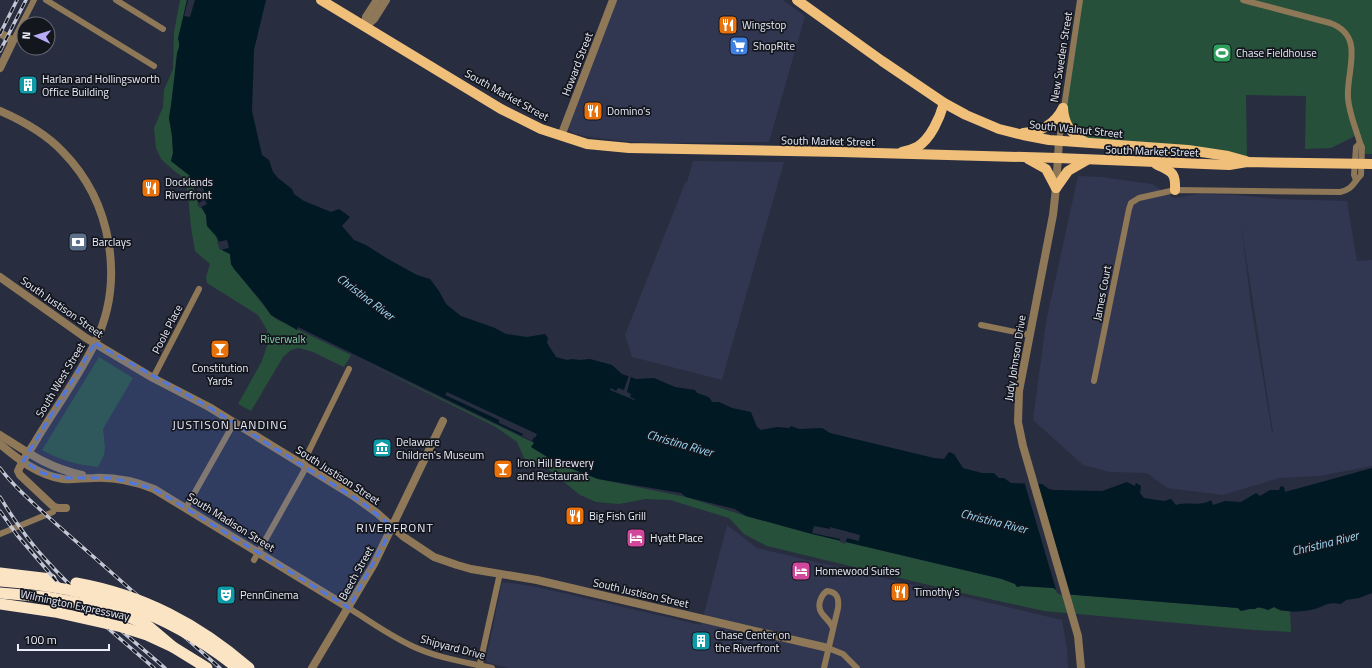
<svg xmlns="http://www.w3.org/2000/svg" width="1372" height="668" font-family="'Titillium Web',sans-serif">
	<rect width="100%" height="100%" fill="#282d40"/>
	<!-- built -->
	<g fill="#313750" fill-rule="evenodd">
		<polygon points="609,0 783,0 805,16 769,142 655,143 622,141 584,136 573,133 561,125"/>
		<polygon points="693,161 784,162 722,380 632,357 625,335 685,183 687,182"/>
		<path d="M1078 176 1100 177 1152 184 1174 198 1197 194 1237 195 1277 199 1347 201 1357 261 1372 260V466L1319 476 1279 478 1223 495 1167 488 1147 473 1110 472 1083 465 1033 420 1046 322ZM1241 224 1273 432 1272 433 1251 305Z"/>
		<polygon points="727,525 757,548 1062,620 1067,648 1068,668 509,668 488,663 486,660 502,582 537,587 701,625"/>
	</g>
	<!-- green -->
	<g fill="#27503b">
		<polygon points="180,0 187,0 178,39 180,43 169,118 172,136 173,153 171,161 190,175 197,200 206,215 207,226 215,235 222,250 230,254 231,264 271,315 276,319 534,443 532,447 557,463 598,479 686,497 746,516 812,534 1002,579 1015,584 1017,587 1021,586 1053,588 1063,594 1238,608 1241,611 1249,609 1255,609 1257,607 1268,610 1274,607 1281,611 1290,611 1291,632 1255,630 1044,611 962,593 767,546 744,534 729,518 670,500 646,499 619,504 596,502 580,495 548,469 524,458 517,442 496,427 351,355 344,367 313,352 299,348 291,350 283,357 251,411 238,404 262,361 268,343 267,330 258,315 207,283 206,277 210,264 195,251 191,227 188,195 184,178 173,170 161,159 156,148 154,128 163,107 164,90 173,69 174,32"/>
		<polygon points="1080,0 1372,0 1372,154 1363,154 1357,135 1331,148 1305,149 1306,96 1246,95 1247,162 1080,139 1063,108"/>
		<path d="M99 357 133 378 103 429 105 447 104 455 98 467C78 465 59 460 42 450Z"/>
	</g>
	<!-- water -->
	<path fill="#011923" d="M187 0H266L254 50 252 111 262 155 269 160 273 172 278 178 292 189 294 194 304 201 331 212 339 209 350 217 342 226 354 240 366 245 388 259 417 275 430 279 439 291 446 304 461 316 495 328 506 334 527 337 545 334 548 338 547 343 556 357 567 360 572 359 580 360 590 359 612 365 622 374 636 379 654 378 675 387 695 390 697 393C703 395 710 396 712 402H719L732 408 751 412 757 427 761 430 777 427 789 428 791 426 799 429 822 428 830 433 934 458 944 459 949 452 954 454 963 468 982 473H994L999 478H1004L1011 483 1042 484 1049 489 1054 490 1102 491 1127 482 1135 486 1136 483 1141 486 1140 493 1144 498 1164 501 1171 499 1176 505C1188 501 1201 507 1211 500L1213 505 1225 501 1241 502 1256 493 1260 496 1270 490H1279L1281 486 1284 487 1285 492 1372 468V593L1359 598 1346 600 1341 604C1325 601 1325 607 1311 610 1299 612 1284 613 1274 607L1268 610C1263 608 1259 606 1255 609H1249L1241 611 1238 608 1063 594 1053 588 1021 586 1017 587 1015 584 1002 579 812 534 746 516 735 509 686 497 681 493 598 479 557 463 531 447 534 443 532 441 298 327 297 330 271 315 262 302 234 269 231 264 230 254 222 250 217 237 207 226 206 215 197 200 198 196 190 176 171 161 173 153 172 136 169 118 171 106 177 53C179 48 180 44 178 39Z"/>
	<!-- pier -->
	<g fill="#282d40">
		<polygon points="188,0 195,0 190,17 184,16"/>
		<polygon points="199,180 208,199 205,200 207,204 200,208 197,204 202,201 193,183"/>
		<polygon points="227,240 229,248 220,250 217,242"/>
		<polygon points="629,375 631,376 627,392 631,394 630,397 635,399 634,400 610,390 611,388 616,391 618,388 624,390"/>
		<polygon points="447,392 537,434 535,438 534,437 532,441 522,436 523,434 499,423 499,420 445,395"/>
		<polygon points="1024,481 1037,482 1071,596 1063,596 1057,593"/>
		<polygon points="814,526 830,529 830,527 860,535 859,541 847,538 845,544 840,542 840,539 812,533"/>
	</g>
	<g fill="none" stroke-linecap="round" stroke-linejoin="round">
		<!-- minor -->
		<g stroke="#8e7857" stroke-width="6">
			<polyline points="46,0 154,66"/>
			<polyline points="116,0 163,29"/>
			<polyline points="13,41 34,0"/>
			<polyline points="1059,141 1080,0"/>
			<polyline points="1356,180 1354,175 1356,147 1360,143"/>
			<polyline points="981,325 1030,335"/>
			<polyline points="153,378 199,289"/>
			<path d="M1094 381 1129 209 1131 203 1139 198 1175 190 1340 192C1353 189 1353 183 1361 175L1362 147 1360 143C1356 129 1349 113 1348 98 1346 70 1366 36 1330 23L1243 0"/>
			<polyline points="186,508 234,423"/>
			<polyline points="0,534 53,512"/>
			<polyline points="254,560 304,471 305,459 349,369"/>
			<path d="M349 608C369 621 390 636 412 646 437 658 465 662 492 668"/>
			<polyline points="828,648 843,654 857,668"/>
			<polyline points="479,668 500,573"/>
			<path d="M824 668 838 608C839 599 838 592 827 591 821 595 817 605 821 612 825 619 829 619 833 628"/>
		</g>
		<!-- tertiary -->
		<g stroke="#8e7857" stroke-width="8">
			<polyline points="365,27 374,19 386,0"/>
			<polyline points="365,27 366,17 377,0"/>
			<polyline points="0,33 13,41 0,68"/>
			<path d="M0 111C23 121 45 133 63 152 112 202 125 281 95 343 79 376 57 406 38 437 32 448 23 459 18 471L20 475 54 507 58 508H66"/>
			<polyline points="561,136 613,0"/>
			<polyline points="1059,141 1056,188 1053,215 1019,391 1018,422 1023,446 1078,636 1081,668"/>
			<polyline points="0,277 86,338 153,378 209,407 352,495 377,513 404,537 434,557 457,565 471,569 537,580 828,648"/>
			<path d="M0 435C28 453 49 468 82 475"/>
			<path d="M0 444C19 460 38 475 63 479 73 480 84 478 94 478 115 477 134 481 154 489L349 608"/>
			<polyline points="312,668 374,564 443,421"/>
		</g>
		<!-- primary -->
		<g stroke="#f0c07a" stroke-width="10">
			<polyline points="321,0 501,109 541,129 587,144 629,148 841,152 1058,158 1229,165 1247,162 1307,163"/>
			<polyline points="797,0 882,61 944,103 966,115 999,129 1023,135 1049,140 1188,150 1228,156 1246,161"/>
			<path d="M1063 108C1064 124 1070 133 1085 142"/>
			<path d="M1023 133C1041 132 1055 124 1063 108"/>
			<path d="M902 152C907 151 913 149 917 147 931 139 940 117 944 103"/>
			<polyline points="1028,159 1046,169 1056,188"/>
			<path d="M1156 164C1171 172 1176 171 1175 190"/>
			<polyline points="1056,188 1068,171 1087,160"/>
		</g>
		<!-- motorway -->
		<g stroke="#fbe4c4" stroke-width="11">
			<polyline points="0,573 51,579"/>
			<polyline points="0,593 46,597"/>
			<polyline points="122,614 147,625 173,647 207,668"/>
		</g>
		<defs>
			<g id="rail">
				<polyline points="0,34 17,0"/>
				<polyline points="0,51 26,0"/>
				<path d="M0 468C13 486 30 500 46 515L220 668"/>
				<path d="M0 497C14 520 29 542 47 561 82 600 126 634 165 668"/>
				<polyline points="0,511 17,535 58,583 82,606 154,668"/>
			</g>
		</defs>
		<!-- rail casing -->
		<use href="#rail" stroke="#c3c7d5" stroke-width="3.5"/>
		<!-- rail -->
		<use href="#rail" stroke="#14161e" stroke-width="2" stroke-dasharray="6" stroke-linecap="butt"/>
		<!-- primary-bridge -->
		<polyline stroke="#f0c07a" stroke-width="10" points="1307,163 1372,164"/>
		<!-- motorway-bridge -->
		<g stroke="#fbe4c4" stroke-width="11">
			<path d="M0 581C90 587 166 611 237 668"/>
			<path d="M76 583C143 595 198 624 249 668"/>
			<polyline points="46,597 90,605 122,614"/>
			<polyline points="0,604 55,612 122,627 147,635 173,647"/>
		</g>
	</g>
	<!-- marked area -->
	<path fill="#5076e1" fill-opacity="0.2" stroke="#5076e1" stroke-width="3" stroke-dasharray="8 5" stroke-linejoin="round" d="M95 343 209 407 363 503 393 527 349 608 154 489 112 478H62L42 473 23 461Z"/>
	<!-- icons -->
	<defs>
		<symbol id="restaurant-square" viewBox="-11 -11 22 22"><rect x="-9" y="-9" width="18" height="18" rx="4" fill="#e8710a" stroke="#14161e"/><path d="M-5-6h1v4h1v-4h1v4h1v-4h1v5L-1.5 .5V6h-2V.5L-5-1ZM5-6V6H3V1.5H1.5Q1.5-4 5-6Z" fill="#fff"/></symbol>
		<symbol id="supermarket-square" viewBox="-11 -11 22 22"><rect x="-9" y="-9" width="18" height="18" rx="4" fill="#3f7fe0" stroke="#14161e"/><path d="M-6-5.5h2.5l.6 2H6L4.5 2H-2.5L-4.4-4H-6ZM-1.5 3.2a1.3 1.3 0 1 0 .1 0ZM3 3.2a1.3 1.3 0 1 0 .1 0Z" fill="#fff"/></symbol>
		<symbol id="stadium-square" viewBox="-11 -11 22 22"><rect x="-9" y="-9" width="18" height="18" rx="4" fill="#2e9e5b" stroke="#14161e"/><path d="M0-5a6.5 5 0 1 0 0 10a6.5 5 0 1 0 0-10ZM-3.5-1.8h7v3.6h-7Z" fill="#fff"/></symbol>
		<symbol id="building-square" viewBox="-11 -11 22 22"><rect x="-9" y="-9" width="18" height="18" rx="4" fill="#0f9aa8" stroke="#14161e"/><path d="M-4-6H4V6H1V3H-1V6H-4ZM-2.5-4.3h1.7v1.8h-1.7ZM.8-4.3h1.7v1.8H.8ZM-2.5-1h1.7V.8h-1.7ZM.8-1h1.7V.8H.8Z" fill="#fff"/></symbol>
		<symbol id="bank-square" viewBox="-11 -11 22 22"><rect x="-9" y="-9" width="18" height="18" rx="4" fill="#5c6f8a" stroke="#14161e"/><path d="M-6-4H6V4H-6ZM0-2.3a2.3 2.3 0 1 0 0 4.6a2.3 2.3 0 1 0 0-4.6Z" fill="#fff"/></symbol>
		<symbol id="bar-square" viewBox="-11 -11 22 22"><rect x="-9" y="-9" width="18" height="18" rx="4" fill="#e8710a" stroke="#14161e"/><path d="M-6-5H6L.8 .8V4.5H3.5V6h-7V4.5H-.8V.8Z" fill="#fff"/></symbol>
		<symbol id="museum-square" viewBox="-11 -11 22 22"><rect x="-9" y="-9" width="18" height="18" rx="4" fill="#0f9aa8" stroke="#14161e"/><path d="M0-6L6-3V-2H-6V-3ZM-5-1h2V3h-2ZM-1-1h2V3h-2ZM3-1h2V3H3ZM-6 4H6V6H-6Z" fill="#fff"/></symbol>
		<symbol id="hotel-square" viewBox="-11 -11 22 22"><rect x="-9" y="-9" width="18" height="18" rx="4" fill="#d1479c" stroke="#14161e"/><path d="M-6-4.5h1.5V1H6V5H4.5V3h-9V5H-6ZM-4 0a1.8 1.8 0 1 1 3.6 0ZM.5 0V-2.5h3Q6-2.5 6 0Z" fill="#fff"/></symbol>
		<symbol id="theatre-square" viewBox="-11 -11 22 22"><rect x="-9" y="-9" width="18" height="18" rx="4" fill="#0f9aa8" stroke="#14161e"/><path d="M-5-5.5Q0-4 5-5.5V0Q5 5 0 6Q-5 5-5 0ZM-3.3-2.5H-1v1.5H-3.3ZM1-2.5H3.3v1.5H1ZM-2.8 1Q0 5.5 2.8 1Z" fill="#fff"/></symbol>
	</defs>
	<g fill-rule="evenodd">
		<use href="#restaurant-square" x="717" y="14" width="22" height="22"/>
		<use href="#supermarket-square" x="728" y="35" width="22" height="22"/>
		<use href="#stadium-square" x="1211" y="42" width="22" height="22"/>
		<use href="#building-square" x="17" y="74" width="22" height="22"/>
		<use href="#restaurant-square" x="582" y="100" width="22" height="22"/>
		<use href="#restaurant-square" x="140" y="177" width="22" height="22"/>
		<use href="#bank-square" x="67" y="231" width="22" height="22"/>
		<use href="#bar-square" x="209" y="338" width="22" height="22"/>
		<use href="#museum-square" x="371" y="437" width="22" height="22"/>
		<use href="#bar-square" x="492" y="458" width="22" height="22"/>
		<use href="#restaurant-square" x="564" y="505" width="22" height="22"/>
		<use href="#hotel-square" x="625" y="527" width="22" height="22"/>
		<use href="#hotel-square" x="790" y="560" width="22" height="22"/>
		<use href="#restaurant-square" x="889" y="581" width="22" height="22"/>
		<use href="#theatre-square" x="215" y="584" width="22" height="22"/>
		<use href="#building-square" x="690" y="630" width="22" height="22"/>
	</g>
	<g text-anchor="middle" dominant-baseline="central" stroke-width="3.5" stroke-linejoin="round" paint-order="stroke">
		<!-- poi labels -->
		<g font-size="11" fill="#ebeefb" stroke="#14161e" text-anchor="start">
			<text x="742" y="25">Wingstop</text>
			<text x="753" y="46">ShopRite</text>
			<text x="1236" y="53">Chase Fieldhouse</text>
			<text x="42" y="79">Harlan and Hollingsworth<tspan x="42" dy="13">Office Building</tspan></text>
			<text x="607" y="111">Domino's</text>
			<text x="165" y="182">Docklands<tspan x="165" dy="13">Riverfront</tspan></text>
			<text x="92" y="242">Barclays</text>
			<text x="220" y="368" text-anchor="middle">Constitution<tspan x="220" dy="13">Yards</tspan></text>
			<text x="396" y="442">Delaware<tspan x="396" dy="13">Children's Museum</tspan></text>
			<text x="517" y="463">Iron Hill Brewery<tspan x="517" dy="13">and Restaurant</tspan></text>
			<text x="589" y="516">Big Fish Grill</text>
			<text x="650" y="538">Hyatt Place</text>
			<text x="815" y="571">Homewood Suites</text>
			<text x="914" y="592">Timothy's</text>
			<text x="240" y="595">PennCinema</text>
			<text x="715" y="635">Chase Center on<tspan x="715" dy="13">the Riverfront</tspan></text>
		</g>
		<!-- street labels -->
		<g font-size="11" fill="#ebeefb" stroke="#14161e">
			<text transform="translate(1061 57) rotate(-81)">New Sweden Street</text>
			<text transform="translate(577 64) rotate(-69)">Howard Street</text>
			<text transform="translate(507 95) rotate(29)">South Market Street</text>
			<text transform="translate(1076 129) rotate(6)">South Walnut Street</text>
			<text transform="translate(828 141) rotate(1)">South Market Street</text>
			<text transform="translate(1152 151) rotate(2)">South Market Street</text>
			<text transform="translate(1102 293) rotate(-79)">James Court</text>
			<text transform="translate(62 307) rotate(35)">South Justison Street</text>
			<text transform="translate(167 329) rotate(-63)">Poole Place</text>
			<text transform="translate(1015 358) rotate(-81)">Judy Johnson Drive</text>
			<text transform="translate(60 380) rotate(-59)">South West Street</text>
			<text transform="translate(338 475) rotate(33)">South Justison Street</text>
			<text transform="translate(231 522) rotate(32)">South Madison Street</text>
			<text transform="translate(356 573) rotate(-61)">Beech Street</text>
			<text transform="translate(641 593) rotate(13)">South Justison Street</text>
			<text transform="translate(75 605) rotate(12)">Wilmington Expressway</text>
			<text transform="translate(453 647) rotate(15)">Shipyard Drive</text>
		</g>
		<!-- park labels -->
		<g font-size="11" fill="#89d2ab" stroke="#14161e">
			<text x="283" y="339">Riverwalk</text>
		</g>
		<!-- water labels -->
		<g font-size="12" font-style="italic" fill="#9ddbf7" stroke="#14161e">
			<text transform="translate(366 297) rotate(37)">Christina River</text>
			<text transform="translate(680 443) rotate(16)">Christina River</text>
			<text transform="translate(994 521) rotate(14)">Christina River</text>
			<text transform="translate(1325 543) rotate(-14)">Christina River</text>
		</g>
		<!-- neighbourhood labels -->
		<g font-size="12" letter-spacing="1" fill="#ebeefb" stroke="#14161e">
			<text x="230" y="424">JUSTISON LANDING</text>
			<text x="395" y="527">RIVERFRONT</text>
		</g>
	</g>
	<!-- north arrow -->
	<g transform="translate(36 36) rotate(274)"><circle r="19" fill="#14161e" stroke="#6a6c76"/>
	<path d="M0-3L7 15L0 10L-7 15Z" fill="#b8abf7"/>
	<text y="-6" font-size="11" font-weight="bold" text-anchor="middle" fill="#ebeefb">N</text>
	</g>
	<!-- scale -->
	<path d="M18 644v6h91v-6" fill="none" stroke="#ebeefb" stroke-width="2"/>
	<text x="24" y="644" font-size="12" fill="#ebeefb" stroke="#14161e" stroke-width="3" paint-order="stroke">100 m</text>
</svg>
